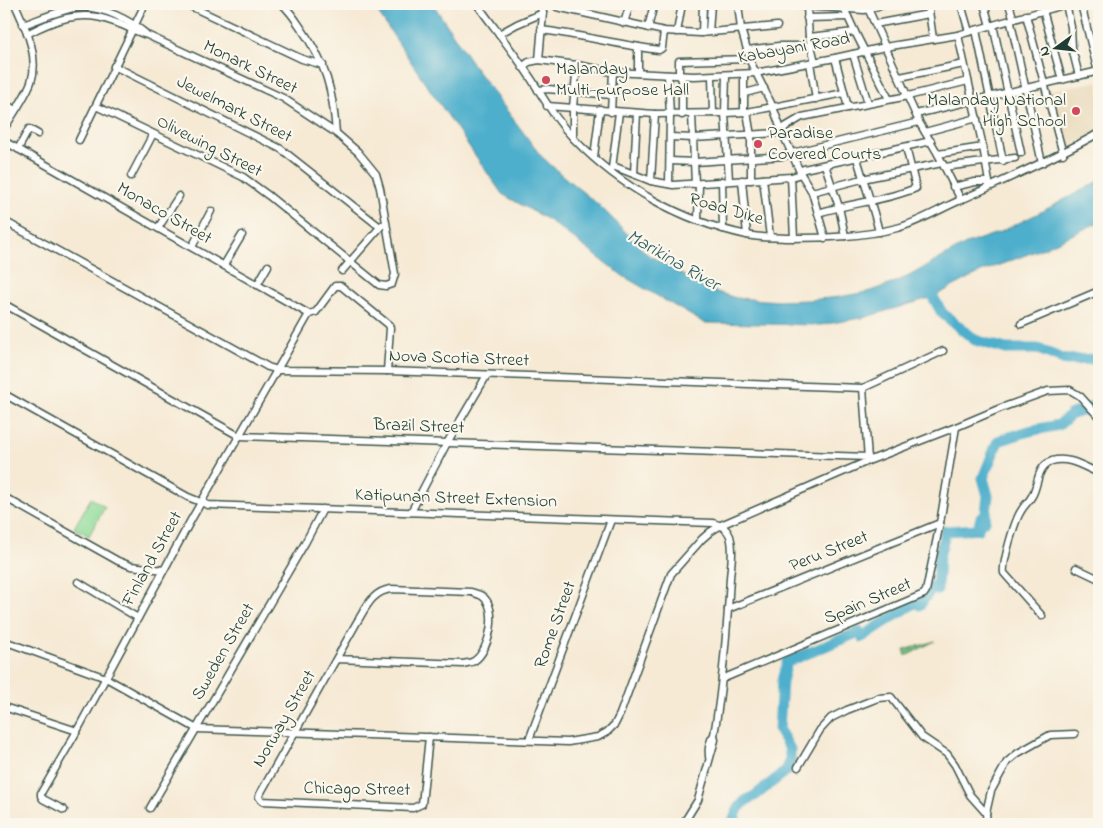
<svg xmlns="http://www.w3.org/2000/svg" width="1103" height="828" font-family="'Indie Flower',sans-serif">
	<rect width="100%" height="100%" fill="#fbf7ec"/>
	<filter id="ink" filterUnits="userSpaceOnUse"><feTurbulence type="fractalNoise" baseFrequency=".02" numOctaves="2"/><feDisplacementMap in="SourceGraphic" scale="10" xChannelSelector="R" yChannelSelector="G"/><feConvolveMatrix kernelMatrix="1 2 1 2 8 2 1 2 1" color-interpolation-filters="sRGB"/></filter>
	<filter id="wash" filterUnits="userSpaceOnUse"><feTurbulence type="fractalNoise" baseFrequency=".0096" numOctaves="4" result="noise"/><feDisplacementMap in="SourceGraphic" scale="20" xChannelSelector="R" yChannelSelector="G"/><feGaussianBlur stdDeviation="1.12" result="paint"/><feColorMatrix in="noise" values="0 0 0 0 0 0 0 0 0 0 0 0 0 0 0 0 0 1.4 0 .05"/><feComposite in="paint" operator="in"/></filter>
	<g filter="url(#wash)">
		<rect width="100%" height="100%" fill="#f6ead5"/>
		<!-- built -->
		<polygon fill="#e8d9ba" points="1099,81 1099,130 1064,151 1048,91"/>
		<!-- green -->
		<polygon fill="#8dda97" stroke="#568c66" points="91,498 105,507 89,536 74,528"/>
		<!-- forest -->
		<polygon fill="#72ba80" stroke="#487c5a" points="935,641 906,656 904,650"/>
		<!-- water -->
		<polygon fill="#4dafcc" stroke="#367680" points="372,4 433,4 478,72 541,156 563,176 600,206 647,254 707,289 736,298 779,301 809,300 839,297 867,292 886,286 909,276 966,244 1000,232 1041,212 1099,181 1099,222 1044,248 981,272 933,297 866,317 821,325 704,323 623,276 550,221 502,194 426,84"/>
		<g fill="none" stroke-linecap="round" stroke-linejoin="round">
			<!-- river -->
			<g stroke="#4dafcc" stroke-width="11">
				<polyline points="928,283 933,297 942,313 975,340 1006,349 1038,349 1065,360 1099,359"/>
				<polyline points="732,824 738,809 745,801 756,795 786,771 790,761 790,749 779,730 782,681 787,662 859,632 862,637 916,602 920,605 933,586 937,590 939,556 946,531 978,529 981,518 985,521 988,496 983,478 998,441 1029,431 1059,425 1070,415 1099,404"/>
			</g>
		</g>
	</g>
	<g filter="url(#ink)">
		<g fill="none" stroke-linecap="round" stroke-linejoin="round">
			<defs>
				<g id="minor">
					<polyline points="186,4 302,59 323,65"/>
					<path d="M282 4C290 11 295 19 301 28 326 64 333 90 336 133"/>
					<path d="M477 4C495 29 515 54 532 80 546 102 556 120 574 139 620 187 681 221 747 235 760 238 774 237 788 238 824 238 862 237 897 228 920 222 941 208 963 199 1009 178 1055 158 1099 133"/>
					<polyline points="738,4 741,29 751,63 773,107 782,132 801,174 812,192 825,238"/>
					<polyline points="776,4 864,10 885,4"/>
					<polyline points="842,4 855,32 889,99"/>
					<polyline points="866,4 919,122 938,154 961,200"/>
					<polyline points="928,4 933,39"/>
					<polyline points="961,4 969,32"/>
					<polyline points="984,4 990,26"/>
					<polyline points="1009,4 1013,17 1011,23 1042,163"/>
					<polyline points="1066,4 1071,27 1072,48 1079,76"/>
					<polyline points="1081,4 1098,72"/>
					<polyline points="1097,4 1099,10"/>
					<polyline points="557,7 664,31 700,33 777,26"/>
					<polyline points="807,7 809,37 815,62"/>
					<polyline points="1043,10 1062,80"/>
					<polyline points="1026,15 1063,154"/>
					<polyline points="807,18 848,17"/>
					<polyline points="624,23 630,4"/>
					<polyline points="875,24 929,14"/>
					<path d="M23 25C38 20 67 7 82 7 105 8 128 19 145 33"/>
					<polyline points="993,25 1021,153"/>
					<polyline points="648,28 654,4"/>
					<path d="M541 30C581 35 620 45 659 50L662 48 664 31"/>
					<polyline points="976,30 1003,161"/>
					<polyline points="677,32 682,4"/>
					<polyline points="709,32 711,4"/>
					<polyline points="702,33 703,4"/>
					<path d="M27 34C53 20 82 9 111 21 124 25 134 31 147 35L283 98 336 133 358 152 376 174 380 188 395 274 392 284 386 286 379 285 269 196 243 177 96 106"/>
					<polyline points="499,34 517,24 543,13"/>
					<polyline points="958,35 983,147 989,182"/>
					<polyline points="809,37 855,32"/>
					<polyline points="747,50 779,46 811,46"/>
					<polyline points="853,54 868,103"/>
					<polyline points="835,58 848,107"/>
					<polyline points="539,60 543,13 539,4"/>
					<polyline points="810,63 816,99"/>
					<polyline points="114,66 281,149 380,227"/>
					<polyline points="522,67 529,62 539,60 577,65 613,72 694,76 755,73 835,58 885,47 958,35 1067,4"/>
					<polyline points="638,73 638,47"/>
					<polyline points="744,74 744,112"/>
					<polyline points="668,75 670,115 669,184"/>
					<polyline points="726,75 725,113 729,180"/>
					<polyline points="712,76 713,113"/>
					<polyline points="900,77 964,64"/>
					<polyline points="538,90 548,89 611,95"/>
					<polyline points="745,93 764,88"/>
					<polyline points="4,103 15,110"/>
					<polyline points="547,106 655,114 725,113 747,112 844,93"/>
					<polyline points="611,112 613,72"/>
					<polyline points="747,112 751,136 751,180"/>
					<polyline points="692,114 695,184"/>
					<polyline points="916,114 1099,71"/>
					<polyline points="682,115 682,80 679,73 679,61 749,59"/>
					<path d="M4 129C13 114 25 98 31 82 40 56 25 27 15 4"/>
					<polyline points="925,132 977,118"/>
					<polyline points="670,137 693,138 778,133 782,132 785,127 802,117 908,96 968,81"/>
					<polyline points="573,138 573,107 577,65"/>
					<polyline points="79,140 145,4"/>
					<polyline points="4,141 309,314"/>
					<polyline points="18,149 29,129 38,134"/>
					<polyline points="938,154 983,147"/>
					<polyline points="594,157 600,109"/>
					<path d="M857 158C864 183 873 206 879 232"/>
					<polyline points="670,161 695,162 784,156 792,153 919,122"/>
					<polyline points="825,165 839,207 845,236"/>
					<polyline points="613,166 651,181 673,185 791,177 801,174"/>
					<polyline points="944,167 1015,158"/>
					<polyline points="612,168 619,112"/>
					<polyline points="800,171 804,169 931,141"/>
					<polyline points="634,174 637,113"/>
					<polyline points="131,176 153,134"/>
					<polyline points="791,177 794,238"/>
					<polyline points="763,179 770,237"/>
					<polyline points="742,180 747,235"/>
					<polyline points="651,181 655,114"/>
					<polyline points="722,181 723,229"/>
					<polyline points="953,187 975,182 989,182 989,184"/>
					<polyline points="812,192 862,179 942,163"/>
					<path d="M818 213C850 203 885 201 916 188L906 147"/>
					<polyline points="698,220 699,184"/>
					<polyline points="4,221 268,367 278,370 387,371 863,388 943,351"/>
					<polyline points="158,228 179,196"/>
					<polyline points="192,247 211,211"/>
					<polyline points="224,265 242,235"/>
					<polyline points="342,271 382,225"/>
					<polyline points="257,285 268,266"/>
					<polyline points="4,304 239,436 868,457"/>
					<polyline points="309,314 316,312 335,286 341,286 389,325 390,328 387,371"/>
					<polyline points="1021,324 1099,291"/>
					<polyline points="863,388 868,460"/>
					<path d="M4 394 188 497 208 505 713 523C721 525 727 528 730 536 734 549 731 565 730 578 727 631 723 683 714 735L715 740 698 800 683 824"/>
					<polyline points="4,497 118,561 131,566 164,570"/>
					<polyline points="411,512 447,443 487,375"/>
					<polyline points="1076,568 1099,579"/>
					<polyline points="78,582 138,618"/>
					<polyline points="728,609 940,523"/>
					<path d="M1042 616 1004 573C1002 563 1015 520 1021 511 1024 505 1029 502 1032 496 1039 484 1036 467 1052 461 1069 456 1084 467 1099 473"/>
					<polyline points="4,641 106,678 197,729 568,742 598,737 607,732 615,724 620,714 631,684 671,574 702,539 710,532 721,525 868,461 956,427 1001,408 1048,391 1070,390 1080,396 1099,417"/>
					<path d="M337 659 463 664C466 663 471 663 474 661 490 651 499 607 482 596 479 594 474 593 471 592L391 589C373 591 366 607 357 622L260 794 259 797 262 801 413 808 422 804 429 737"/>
					<polyline points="722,679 924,594 926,591 940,523 956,427"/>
					<polyline points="4,707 77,731"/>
					<polyline points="529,740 611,520"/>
					<path d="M709 757C708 749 709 741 714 735"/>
					<polyline points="798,767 820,730 831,718 847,710 878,698 891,697 922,737 947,754 955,765 970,795 986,813"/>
					<polyline points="150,808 305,543 323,509"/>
					<polyline points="64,810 43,799 41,796 41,793 77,731 191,520 309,314"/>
					<polyline points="987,824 986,813 991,791 1007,762 1018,753 1050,735 1075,734"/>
				</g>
			</defs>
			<!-- minor casing -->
			<use href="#minor" stroke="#3f574c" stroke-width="9"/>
			<!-- minor -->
			<use href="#minor" stroke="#fff" stroke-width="6"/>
		</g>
	</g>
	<!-- markers -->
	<g fill="#d1495b" stroke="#fbf7ec" stroke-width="2">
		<circle cx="546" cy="80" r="5"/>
		<circle cx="1076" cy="111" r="5"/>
		<circle cx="758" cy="144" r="5"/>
	</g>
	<g text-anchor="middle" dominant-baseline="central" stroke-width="4.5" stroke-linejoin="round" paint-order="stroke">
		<!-- street labels -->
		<g font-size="18" fill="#1f3d34" stroke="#fbf7ec">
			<text transform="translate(794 49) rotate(-10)">Kabayani Road</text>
			<text transform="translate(250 68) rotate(26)">Monark Street</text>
			<text transform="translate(234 110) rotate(27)">Jewelmark Street</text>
			<text transform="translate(209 147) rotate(27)">Olivewing Street</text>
			<text transform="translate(726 210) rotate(16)">Road Dike</text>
			<text transform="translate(164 214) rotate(30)">Monaco Street</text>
			<text transform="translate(459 359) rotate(2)">Nova Scotia Street</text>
			<text transform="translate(419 427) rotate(2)">Brazil Street</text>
			<text transform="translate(456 499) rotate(2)">Katipunan Street Extension</text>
			<text transform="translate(829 552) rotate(-22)">Peru Street</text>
			<text transform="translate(153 559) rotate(-61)">Finland Street</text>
			<text transform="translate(868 602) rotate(-23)">Spain Street</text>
			<text transform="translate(556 625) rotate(-70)">Rome Street</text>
			<text transform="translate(224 652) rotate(-60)">Sweden Street</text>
			<text transform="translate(285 719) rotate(-60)">Norway Street</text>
			<text transform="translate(357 790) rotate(1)">Chicago Street</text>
		</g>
		<!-- poi labels -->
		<g font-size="18" fill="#1f3d34" stroke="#fbf7ec" text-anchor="start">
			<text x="556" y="70">Malanday<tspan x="556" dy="21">Multi-purpose Hall</tspan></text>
			<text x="1066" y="101" text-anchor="end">Malanday National<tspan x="1066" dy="21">High School</tspan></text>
			<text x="768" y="134">Paradise<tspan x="768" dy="21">Covered Courts</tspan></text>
		</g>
		<!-- water labels -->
		<g font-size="19" font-style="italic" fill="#2d5f62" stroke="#fbf7ec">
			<text transform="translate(673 261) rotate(30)">Marikina River</text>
		</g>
	</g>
	<!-- margin -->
	<rect width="1103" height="828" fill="none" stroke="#fbf7ec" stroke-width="20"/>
	<!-- north arrow -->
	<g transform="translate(1056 48) rotate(255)" stroke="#fbf7ec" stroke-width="4" paint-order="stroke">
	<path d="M0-4L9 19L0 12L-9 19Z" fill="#1f3d34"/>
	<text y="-8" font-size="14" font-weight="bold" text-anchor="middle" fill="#1f3d34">N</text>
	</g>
</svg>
